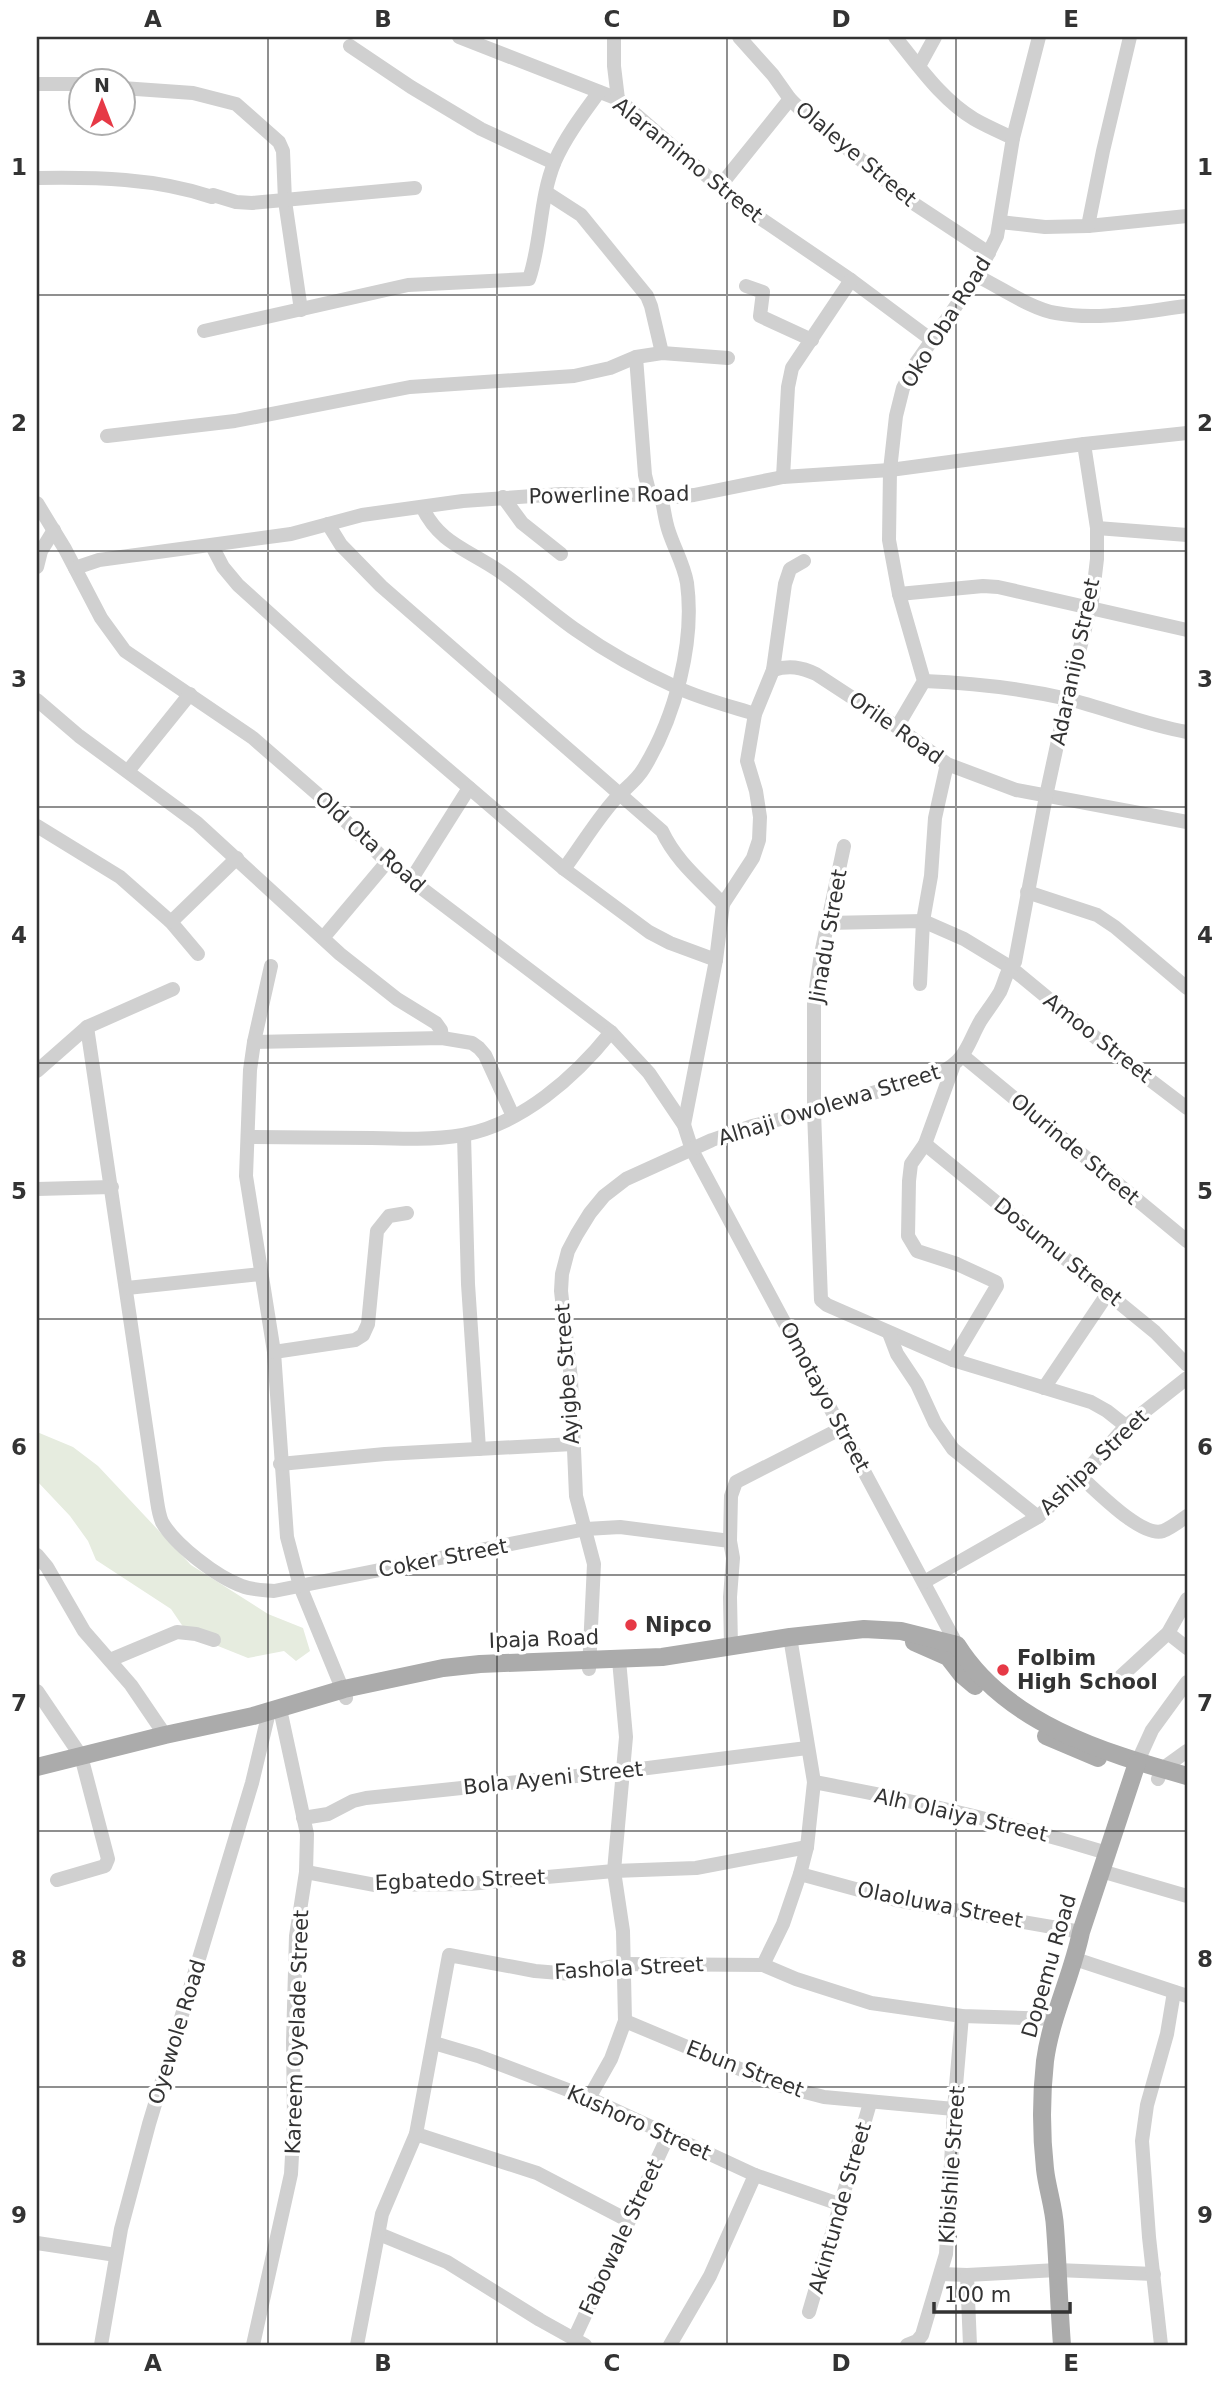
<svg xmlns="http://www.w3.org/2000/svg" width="1224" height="2382" font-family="'DejaVu Sans',sans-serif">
	<rect width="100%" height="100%" fill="#fff"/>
	<!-- grass -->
	<polygon fill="#e6ecdf" points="37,1432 73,1447 98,1466 191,1565 268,1614 303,1628 310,1651 296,1661 284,1651 248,1658 188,1634 171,1609 96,1560 88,1541 70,1516 37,1481"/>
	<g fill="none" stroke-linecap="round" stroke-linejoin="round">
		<!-- minor -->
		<g stroke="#d0d0d0" stroke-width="14">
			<polyline points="459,37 618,99 738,203 851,280 933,341"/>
			<polyline points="614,37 614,66 618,99"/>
			<polyline points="739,37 773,75 790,99 802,111 913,203 989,253"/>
			<path d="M895 37C919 66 941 99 974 119 986 126 1000 132 1013 138"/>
			<polyline points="350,46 411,87 481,129 554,163"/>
			<polyline points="919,66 935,37"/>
			<polyline points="37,84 80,84"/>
			<polyline points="122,88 193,93 236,104 279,142 283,151 285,201 301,310"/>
			<path d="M37 178C95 177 156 178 212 197L213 195 236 202 252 203 415 188"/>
			<polyline points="720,186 790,99"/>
			<polyline points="547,193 581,215 647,296 651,306 662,353"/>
			<polyline points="1000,222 1045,227 1088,226 1187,216"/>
			<polyline points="1088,226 1103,151 1130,37"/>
			<path d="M977 276C1000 287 1031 309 1056 313 1099 321 1145 311 1187 306"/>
			<polyline points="746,286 763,292 760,316 812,340"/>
			<path d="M204 331 408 285 529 279C542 241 539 199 555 161 566 136 583 114 599 92"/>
			<polyline points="636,357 645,475 650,495"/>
			<polyline points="107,436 235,421 410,387 574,376 610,368 636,357 662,353 728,358"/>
			<polyline points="783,477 788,387 792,368 851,280"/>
			<polyline points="503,497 522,523 561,554"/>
			<polyline points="37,503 65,549 101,618 125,651 253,738 322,798 387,862 611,1032 649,1073 684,1125 692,1150 957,1645 953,1651"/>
			<path d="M422 507C440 544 467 549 499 571 525 589 549 611 576 630 607 652 643 672 678 688 702 699 729 706 755 714"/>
			<path d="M328 524 341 545 381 586 662 831C676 861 700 880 723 904"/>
			<polyline points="1097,528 1187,535"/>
			<polyline points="212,546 223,567 238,585 341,678 564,869 649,932 670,943 716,960"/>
			<polyline points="37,567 41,551 54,530"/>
			<polyline points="75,568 99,560 291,534 362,515 463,501 562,494 650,495 674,497 694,495 783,477 890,470 1084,444 1187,433"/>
			<polyline points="899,594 983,586 998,587 1187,630"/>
			<path d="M773 670C789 665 801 667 816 674L897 727 947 764 1016 790 1187 822"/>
			<path d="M924 681C972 683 1020 688 1068 699 1108 709 1146 725 1187 732"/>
			<polyline points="37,700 79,736 197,823 340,954 397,999 436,1023 441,1030 442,1038"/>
			<polyline points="897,727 924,681 899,594 889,540 890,470 896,416 903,388 916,363 977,276 997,236 1013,138 1039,37"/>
			<polyline points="128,771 190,694"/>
			<polyline points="37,826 120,877 171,922 198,954"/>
			<polyline points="844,846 821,954 814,1001 814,1111 821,1300 827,1305 953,1360 1091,1402 1107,1411 1126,1426"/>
			<path d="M564 869C582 845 598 817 618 796 628 786 637 780 644 768 675 717 695 643 687 583 684 565 675 550 669 532 665 521 664 508 661 496"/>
			<polyline points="411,880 469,788"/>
			<polyline points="1027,892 1097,915 1115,927 1187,988"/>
			<polyline points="171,922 237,858"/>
			<polyline points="827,923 923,921 964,939 1010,967 1112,1051 1187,1108"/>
			<polyline points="323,938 387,862"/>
			<polyline points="271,966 254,1042 250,1070 246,1176 274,1352 287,1537 300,1586 346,1698"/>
			<polyline points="920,984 923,921 931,876 935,818 947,764"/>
			<path d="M87 1027 157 1501C158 1508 159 1515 162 1522 175 1545 217 1577 242 1586 252 1590 263 1590 274 1591L586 1529 620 1527 730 1541 733 1558 730 1597 731 1646"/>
			<polyline points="254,1042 442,1038 472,1043 479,1048 485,1055 513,1116"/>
			<polyline points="963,1056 1187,1241"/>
			<polyline points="953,1067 925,1144 911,1164 909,1181 908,1236 917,1251 957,1264 996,1282 997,1286 953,1360"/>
			<polyline points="37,1071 87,1027 173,989"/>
			<polyline points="684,1125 716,960 723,904 753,858 759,840 760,817 756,791 747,761 755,714 773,670 785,584 790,569 804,561"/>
			<polyline points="464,1135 468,1284 479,1449"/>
			<path d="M248 1137C289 1137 331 1138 372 1138 402 1139 433 1140 463 1135 522 1124 575 1077 611 1032"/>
			<polyline points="925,1144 1155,1332 1187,1365"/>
			<polyline points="37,1189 112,1187"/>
			<polyline points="127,1288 261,1274"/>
			<polyline points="889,1333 897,1354 917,1384 935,1423 953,1449 1038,1517"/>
			<polyline points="274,1352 355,1340 363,1335 368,1324 377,1231 389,1216 407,1213"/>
			<polyline points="1044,1388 1108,1293"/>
			<polyline points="280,1464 385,1454 573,1444"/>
			<path d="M1081 1477C1097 1491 1142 1538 1163 1531 1171 1528 1180 1521 1187 1516"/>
			<polyline points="730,1541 731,1496 736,1482 840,1429"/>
			<polyline points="37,1555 47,1567 84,1631 131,1685 165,1735"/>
			<polyline points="924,1582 1038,1517 1081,1477 1126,1426 1187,1378"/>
			<polyline points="1168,1633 1187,1648"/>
			<polyline points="110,1660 177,1632 196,1634 214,1640"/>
			<path d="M589 1669 594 1564 576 1496 571 1379 561 1291 562 1274 568 1251 577 1234 590 1213 604 1196 626 1179 712 1140 752 1126 814 1111 941 1072C967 1060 968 1042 981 1020 987 1011 994 1002 1000 992 1005 982 1006 970 1015 962L1046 796 1067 699 1092 601 1097 559V528L1084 444"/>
			<polyline points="1117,1680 1168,1633 1187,1599"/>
			<polyline points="37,1691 81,1756 108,1859 105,1866 57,1880"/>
			<polyline points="1137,1763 1152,1730 1187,1682"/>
			<polyline points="1158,1779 1162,1769 1187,1751"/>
			<path d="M814 1782C913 1800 1010 1823 1107 1853"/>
			<polyline points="303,1818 328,1814 353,1801 366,1798 624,1771 807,1748"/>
			<polyline points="1101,1871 1187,1896"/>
			<polyline points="306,1872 375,1885 469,1884 614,1871 696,1868 807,1847"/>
			<polyline points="800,1874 896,1900 1081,1932"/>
			<polyline points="1075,1959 1187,1996"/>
			<polyline points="763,1965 783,1924 800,1874 807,1847 814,1782 790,1637"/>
			<polyline points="625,2021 778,2085 824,2097 954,2109"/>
			<polyline points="434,2043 478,2056 589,2098 755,2175 842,2205"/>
			<polyline points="589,2098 611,2059 625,2021 623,1931 614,1871 626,1737 619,1660"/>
			<polyline points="416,2134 537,2173 629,2221"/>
			<polyline points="379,2234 447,2262 540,2320 585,2345"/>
			<polyline points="37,2243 116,2255"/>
			<polyline points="941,2274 967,2275 1057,2270 1154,2274"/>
			<polyline points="967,2275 970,2345"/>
			<polyline points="809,2312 870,2103"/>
			<polyline points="574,2339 668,2136"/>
			<polyline points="101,2345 121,2229 149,2124 252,1783 269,1712"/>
			<polyline points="253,2345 291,2174 294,2118 293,2042 296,1936 306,1872 307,1834 280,1709"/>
			<polyline points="357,2345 382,2214 416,2134 449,1955 535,1971 572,1974 624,1964 763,1965 796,1979 871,2003 962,2016 1054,2019"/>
			<polyline points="670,2345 710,2276 755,2175"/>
			<polyline points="907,2345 917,2341 922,2335 946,2254 954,2109 962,2016"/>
			<polyline points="1161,2345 1149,2237 1142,2141 1147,2105 1167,2034 1174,1992"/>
		</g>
		<!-- major -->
		<g stroke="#ababab" stroke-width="18">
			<polyline points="914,1642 948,1657 962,1675 975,1686"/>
			<polyline points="1046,1736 1098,1758"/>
			<path d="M37 1767 165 1735 253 1716 344 1689 443 1668 480 1664 662 1657 790 1637 864 1629 901 1631 957 1645C1006 1723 1102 1752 1187 1776"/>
			<path d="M1062 2345C1059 2306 1058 2266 1055 2227 1054 2207 1047 2188 1045 2169 1041 2133 1041 2097 1045 2061 1051 2016 1072 1976 1081 1932L1137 1763"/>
		</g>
	</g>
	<!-- grid -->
	<path fill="none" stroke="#333" stroke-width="2" stroke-opacity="0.55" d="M268 37V2345M497 37V2345M727 37V2345M956 37V2345M37 295H1187M37 551H1187M37 807H1187M37 1063H1187M37 1319H1187M37 1575H1187M37 1831H1187M37 2087H1187"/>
	<!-- markers -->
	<g fill="#e63946" stroke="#fff" stroke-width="2.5">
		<circle cx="631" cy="1625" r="7"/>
		<circle cx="1003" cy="1670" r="7"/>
	</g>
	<g text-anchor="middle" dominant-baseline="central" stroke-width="7" stroke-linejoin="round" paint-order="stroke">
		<!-- street labels -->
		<g font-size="21" fill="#333" stroke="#fff">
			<text transform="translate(856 154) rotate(40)">Olaleye Street</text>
			<text transform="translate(688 160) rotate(39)">Alaramimo Street</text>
			<text transform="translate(946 322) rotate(-58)">Oko Oba Road</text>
			<text transform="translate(609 495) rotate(-1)">Powerline Road</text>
			<text transform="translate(1075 662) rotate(-78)">Adaranijo Street</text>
			<text transform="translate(896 728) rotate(35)">Orile Road</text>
			<text transform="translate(370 842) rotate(42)">Old Ota Road</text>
			<text transform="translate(828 936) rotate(-80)">Jinadu Street</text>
			<text transform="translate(1098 1038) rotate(38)">Amoo Street</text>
			<text transform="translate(829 1105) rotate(-17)">Alhaji Owolewa Street</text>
			<text transform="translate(1075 1149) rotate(40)">Olurinde Street</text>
			<text transform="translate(1058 1252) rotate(39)">Dosumu Street</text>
			<text transform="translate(567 1374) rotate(-94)">Ayigbe Street</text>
			<text transform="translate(825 1397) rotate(62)">Omotayo Street</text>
			<text transform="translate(1094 1462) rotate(-44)">Ashipa Street</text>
			<text transform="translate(443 1558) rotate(-11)">Coker Street</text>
			<text transform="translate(544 1639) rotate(-2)">Ipaja Road</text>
			<text transform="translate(553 1778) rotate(-6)">Bola Ayeni Street</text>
			<text transform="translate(961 1815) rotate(13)">Alh Olaiya Street</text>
			<text transform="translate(460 1880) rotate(-2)">Egbatedo Street</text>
			<text transform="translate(940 1905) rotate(11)">Olaoluwa Street</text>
			<text transform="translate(1049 1966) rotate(-74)">Dopemu Road</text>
			<text transform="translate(629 1968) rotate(-3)">Fashola Street</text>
			<text transform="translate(177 2032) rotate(-73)">Oyewole Road</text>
			<text transform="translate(297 2032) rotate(-88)">Kareem Oyelade Street</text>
			<text transform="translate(745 2069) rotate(21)">Ebun Street</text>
			<text transform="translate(639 2123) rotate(24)">Kushoro Street</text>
			<text transform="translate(952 2165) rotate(-86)">Kibishile Street</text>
			<text transform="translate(840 2208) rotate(-74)">Akintunde Street</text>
			<text transform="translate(621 2237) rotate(-65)">Fabowale Street</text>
		</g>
		<!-- poi labels -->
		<g font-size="21" font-weight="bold" fill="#333" stroke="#fff" text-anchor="start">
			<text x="645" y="1625">Nipco</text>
			<text x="1017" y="1658">Folbim<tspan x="1017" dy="24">High School</tspan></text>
		</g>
	</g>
	<!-- border -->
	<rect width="1224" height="2382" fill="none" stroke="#ffffff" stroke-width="77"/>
	<!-- north arrow -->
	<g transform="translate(102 102)"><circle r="33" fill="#ffffff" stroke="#adadad" stroke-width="2"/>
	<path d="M0-5L12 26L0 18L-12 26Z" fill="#e63946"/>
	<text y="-10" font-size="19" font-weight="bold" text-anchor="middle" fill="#333333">N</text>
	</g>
	<!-- scale -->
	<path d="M934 2302v10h136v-10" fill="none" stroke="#333333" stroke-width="3.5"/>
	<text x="944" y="2302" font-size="21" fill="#333333" stroke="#ffffff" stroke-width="5" paint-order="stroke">100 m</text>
	<rect x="38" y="38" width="1148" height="2306" fill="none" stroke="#333" stroke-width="2.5"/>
	<g font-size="23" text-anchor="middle" font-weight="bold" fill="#333">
		<text x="153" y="27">A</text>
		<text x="383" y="27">B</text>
		<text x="612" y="27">C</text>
		<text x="841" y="27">D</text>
		<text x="1071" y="27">E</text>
		<text x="19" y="175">1</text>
		<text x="1205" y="175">1</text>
		<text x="19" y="431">2</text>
		<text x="1205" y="431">2</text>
		<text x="19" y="687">3</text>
		<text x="1205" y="687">3</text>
		<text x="19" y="943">4</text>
		<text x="1205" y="943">4</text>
		<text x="19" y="1199">5</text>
		<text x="1205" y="1199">5</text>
		<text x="19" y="1455">6</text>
		<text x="1205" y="1455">6</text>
		<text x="19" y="1711">7</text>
		<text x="1205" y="1711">7</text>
		<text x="19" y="1967">8</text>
		<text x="1205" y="1967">8</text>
		<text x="19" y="2223">9</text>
		<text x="1205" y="2223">9</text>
		<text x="153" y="2371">A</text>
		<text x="383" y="2371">B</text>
		<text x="612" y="2371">C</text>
		<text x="841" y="2371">D</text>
		<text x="1071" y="2371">E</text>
	</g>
</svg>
